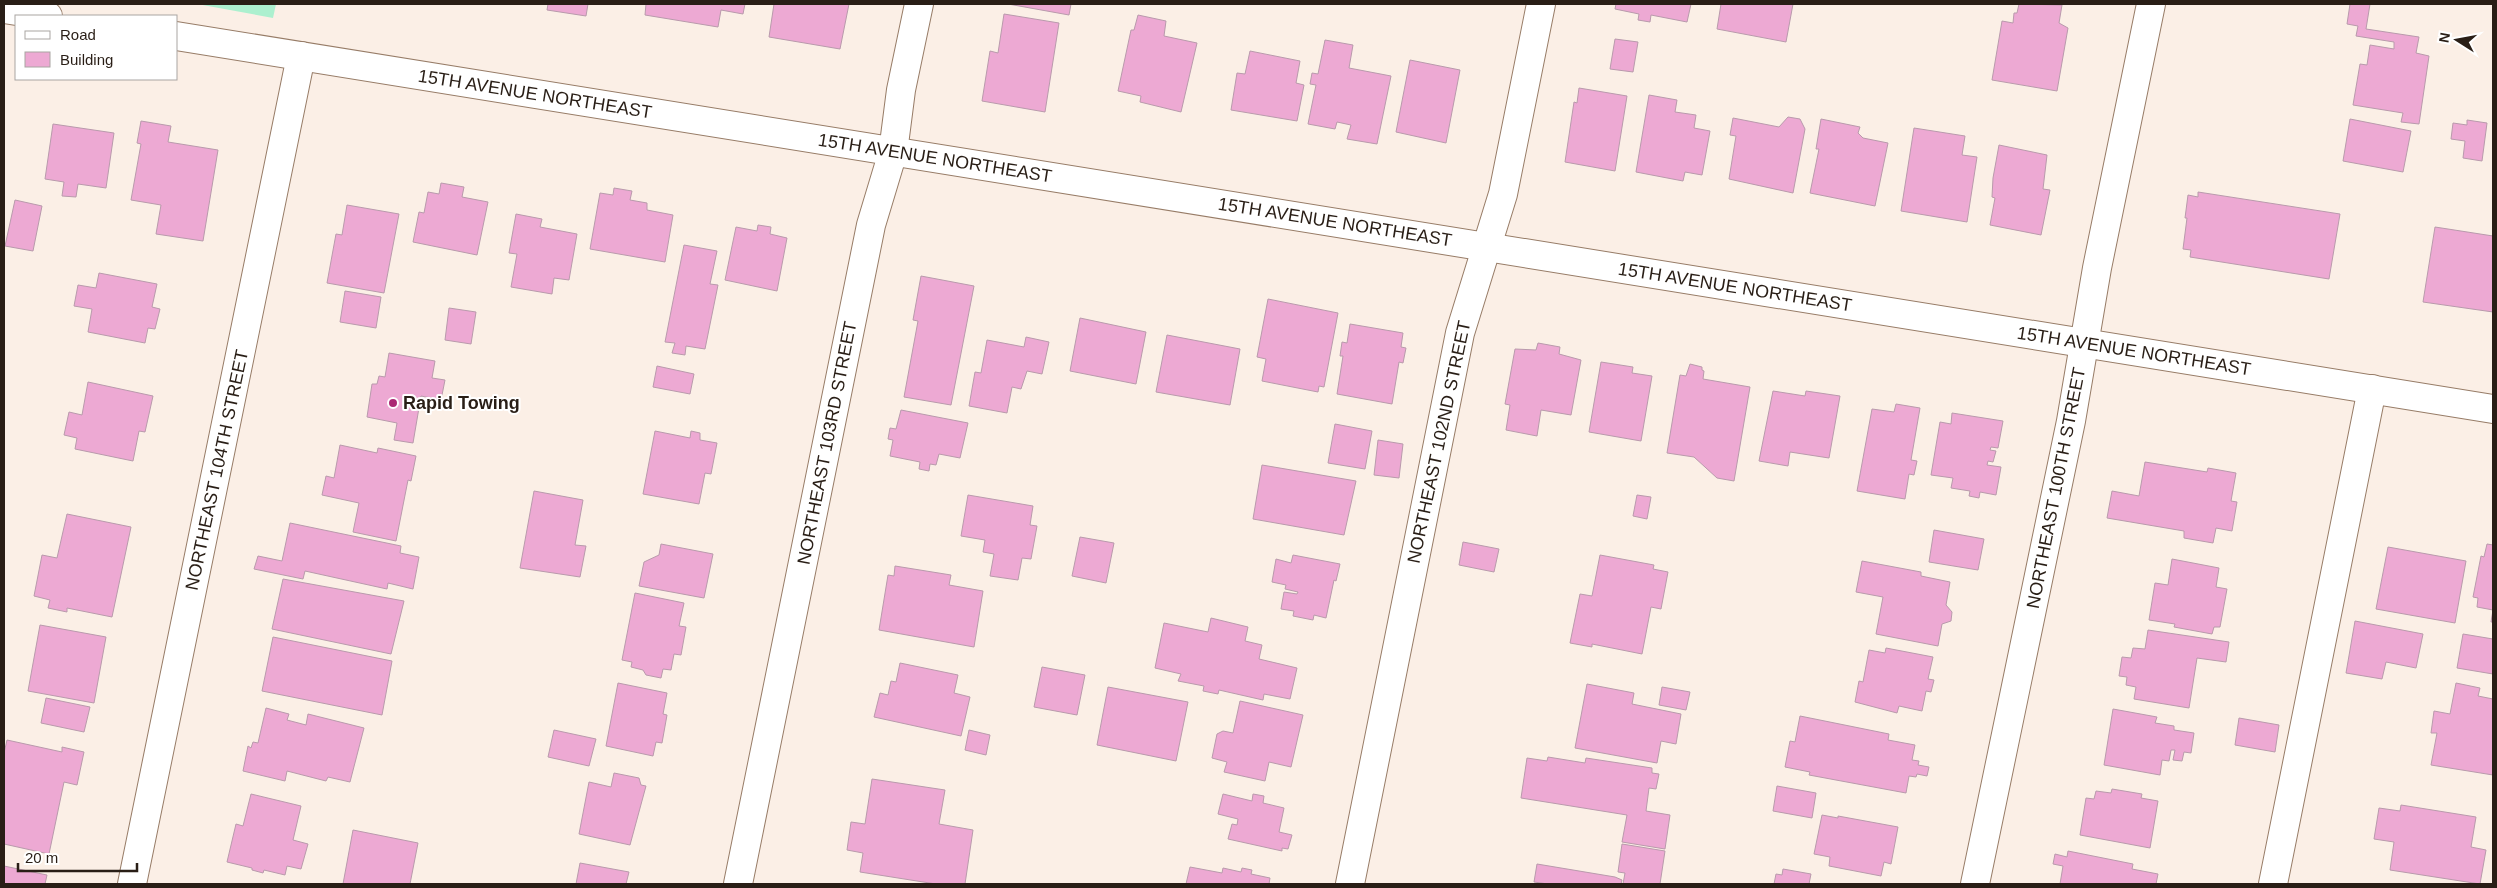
<svg xmlns="http://www.w3.org/2000/svg" width="2497" height="888" font-family="Arial,sans-serif">
	<rect width="100%" height="100%" fill="#fbefe6"/>
	<!-- green -->
	<polygon fill="#acf0cf" points="197,4 276,4 273,18"/>
	<!-- building -->
	<g fill="#eda9d3" stroke="#b99aac">
		<polygon points="548,4 588,4 586,16 547,10"/>
		<polygon points="646,4 745,4 743,14 721,10 718,27 645,15"/>
		<polygon points="774,4 849,4 840,49 769,37"/>
		<polygon points="1008,4 1071,4 1069,15"/>
		<polygon points="1616,4 1691,4 1687,22 1651,15 1650,22 1638,20 1639,14 1615,9"/>
		<polygon points="1721,4 1793,4 1786,42 1717,29"/>
		<polygon points="2019,4 2062,5 2059,23 2068,28 2057,91 1992,80 2002,21 2013,23 2014,13 2017,13"/>
		<polygon points="2350,4 2370,4 2366,29 2419,37 2416,53 2429,56 2419,124 2401,122 2403,113 2353,105 2360,64 2367,65 2370,45 2394,49 2394,42 2356,36 2358,26 2347,24"/>
		<polygon points="1004,14 1059,23 1045,112 982,101 990,51 998,53"/>
		<polygon points="1138,15 1166,21 1164,36 1197,43 1181,112 1140,102 1141,96 1118,91 1131,30 1134,30"/>
		<polygon points="1615,39 1638,42 1633,72 1610,69"/>
		<polygon points="1325,40 1353,45 1349,68 1391,76 1377,144 1347,139 1351,125 1337,122 1335,129 1308,124 1316,85 1310,84 1312,73 1318,74"/>
		<polygon points="1250,51 1300,61 1296,83 1304,85 1297,121 1231,110 1237,73 1245,74"/>
		<polygon points="1410,60 1460,70 1446,143 1396,132"/>
		<polygon points="1579,88 1627,96 1615,171 1565,162 1574,102 1577,103"/>
		<polygon points="1649,95 1677,100 1675,112 1696,115 1694,128 1710,131 1702,175 1685,172 1683,181 1636,172"/>
		<polygon points="1788,117 1800,119 1805,129 1793,193 1729,179 1736,136 1730,135 1733,118 1779,127"/>
		<polygon points="1821,119 1860,127 1858,133 1863,138 1888,143 1875,206 1810,193 1819,149 1816,149"/>
		<polygon points="2350,119 2411,131 2403,172 2343,161"/>
		<polygon points="2467,120 2487,123 2482,161 2463,158 2465,141 2451,139 2453,123 2467,125"/>
		<polygon points="141,121 171,126 168,142 218,150 203,241 156,234 161,205 131,200 141,144 137,143"/>
		<polygon points="53,124 114,133 106,188 78,184 76,197 62,196 64,182 45,179"/>
		<polygon points="1914,128 1965,136 1962,155 1977,157 1967,222 1901,211"/>
		<polygon points="1999,145 2047,155 2043,189 2050,190 2041,235 1990,225 1995,198 1992,197 1993,178"/>
		<polygon points="441,183 464,187 462,197 488,202 477,255 413,242 419,212 424,213 428,192 439,194"/>
		<polygon points="614,188 632,191 630,200 647,203 647,210 673,215 665,262 590,249 600,193 613,195"/>
		<polygon points="2198,192 2340,214 2329,279 2190,257 2191,250 2183,249 2187,218 2185,218 2188,195 2198,197"/>
		<polygon points="15,200 42,206 33,251 5,246"/>
		<polygon points="347,205 399,214 384,293 327,283 336,234 342,235"/>
		<polygon points="516,214 542,219 540,227 577,234 569,280 554,278 552,294 511,287 517,254 509,253"/>
		<polygon points="758,225 771,227 770,234 787,238 777,291 725,280 736,227 757,231"/>
		<polygon points="2435,227 2493,236 2493,312 2423,302"/>
		<polygon points="684,245 717,251 710,284 718,285 705,349 686,346 685,355 672,353 675,343 665,342"/>
		<polygon points="99,273 157,284 152,307 160,309 155,329 148,328 145,343 88,332 92,309 74,306 78,285 96,288"/>
		<polygon points="921,276 974,286 951,405 904,397 918,321 913,320"/>
		<polygon points="345,291 381,297 376,328 340,322"/>
		<polygon points="1268,299 1338,313 1324,387 1319,386 1318,392 1262,381 1266,359 1257,357"/>
		<polygon points="449,308 476,312 471,344 445,340"/>
		<polygon points="1080,318 1146,332 1136,384 1070,371"/>
		<polygon points="1350,324 1403,333 1401,347 1406,348 1403,363 1399,362 1392,404 1337,394 1343,356 1340,356 1342,342 1347,343"/>
		<polygon points="1167,335 1240,349 1230,405 1156,392"/>
		<polygon points="1026,337 1049,342 1042,374 1027,371 1021,389 1012,387 1007,413 969,406 975,372 981,373 987,340 1024,347"/>
		<polygon points="1538,343 1560,347 1559,354 1581,360 1571,415 1541,410 1537,436 1506,430 1510,405 1505,404 1515,349 1536,350"/>
		<polygon points="389,353 435,361 432,378 445,380 441,400 421,396 413,443 394,440 397,423 367,417 372,384 377,384 379,376 385,377"/>
		<polygon points="1601,362 1633,367 1632,373 1652,376 1641,441 1589,432"/>
		<polygon points="1690,364 1702,367 1702,370 1704,371 1703,379 1750,387 1734,481 1717,478 1694,457 1667,453 1680,375 1686,376"/>
		<polygon points="657,366 694,374 690,394 653,387"/>
		<polygon points="88,382 153,396 145,432 139,431 133,461 75,449 77,438 64,435 69,412 82,415"/>
		<polygon points="1773,391 1805,396 1806,391 1840,396 1829,458 1790,452 1788,466 1759,461"/>
		<polygon points="1896,404 1920,408 1911,460 1917,461 1914,475 1909,474 1905,499 1857,491 1872,409 1894,412"/>
		<polygon points="901,410 968,423 960,458 939,454 936,465 930,464 929,471 919,469 920,462 890,456 893,440 888,439 890,428 896,429"/>
		<polygon points="1952,413 2003,421 1998,448 1991,447 1990,450 1996,451 1993,462 1988,461 1987,465 2001,467 1996,495 1980,492 1979,498 1969,496 1970,491 1951,488 1953,478 1931,475 1940,422 1951,424"/>
		<polygon points="1335,424 1372,431 1365,469 1328,463"/>
		<polygon points="655,431 690,438 691,431 700,433 700,440 717,443 711,474 705,473 699,504 643,494"/>
		<polygon points="1378,440 1403,444 1399,478 1374,475"/>
		<polygon points="340,445 377,453 378,448 416,456 411,481 408,480 396,541 353,532 359,503 322,495 326,476 334,478"/>
		<polygon points="2145,462 2207,472 2208,468 2236,473 2231,501 2237,502 2232,531 2216,528 2213,543 2184,538 2184,531 2107,518 2112,491 2139,496"/>
		<polygon points="1262,465 1356,481 1344,535 1253,519"/>
		<polygon points="534,491 583,500 575,545 586,546 580,577 520,568"/>
		<polygon points="968,495 1033,506 1030,525 1037,526 1031,559 1022,558 1018,580 990,576 994,554 983,552 985,540 961,536"/>
		<polygon points="1637,495 1651,497 1647,519 1633,516"/>
		<polygon points="67,514 131,527 112,617 67,608 67,612 48,608 50,600 34,596 42,555 57,558"/>
		<polygon points="290,523 401,546 400,553 419,557 413,589 388,583 387,589 305,571 303,579 254,569 258,556 282,561"/>
		<polygon points="1934,530 1984,539 1978,570 1929,562"/>
		<polygon points="1080,537 1114,543 1106,583 1072,576"/>
		<polygon points="1463,542 1499,549 1494,572 1459,565"/>
		<polygon points="661,544 713,554 704,598 639,586 644,562 659,555"/>
		<polygon points="2487,544 2493,545 2493,622 2491,622 2493,610 2477,607 2478,598 2473,597 2481,556 2484,557"/>
		<polygon points="2388,547 2466,561 2455,623 2376,609"/>
		<polygon points="1293,555 1340,564 1336,581 1334,580 1326,618 1314,615 1313,620 1293,616 1294,611 1281,609 1284,592 1297,594 1298,592 1285,589 1286,585 1272,582 1276,559 1291,563"/>
		<polygon points="1600,555 1654,565 1653,569 1668,572 1661,609 1651,607 1642,654 1592,644 1592,647 1570,643 1580,594 1592,596"/>
		<polygon points="2172,559 2219,568 2216,587 2227,589 2220,627 2214,627 2212,634 2174,627 2175,624 2149,620 2155,583 2168,585"/>
		<polygon points="1862,561 1921,572 1921,576 1950,582 1946,605 1952,612 1951,621 1942,624 1938,646 1876,634 1883,597 1856,592"/>
		<polygon points="895,566 951,575 949,585 983,591 974,647 879,630 888,575 894,576"/>
		<polygon points="283,579 404,601 391,654 272,629"/>
		<polygon points="635,593 684,603 679,626 686,627 681,655 674,654 671,670 663,669 661,678 646,675 643,670 631,667 632,662 622,660"/>
		<polygon points="1211,618 1248,627 1245,641 1262,645 1259,659 1297,668 1290,699 1264,694 1263,700 1219,690 1218,694 1203,691 1204,686 1178,681 1181,674 1155,668 1164,623 1208,632"/>
		<polygon points="2355,621 2423,634 2416,668 2386,662 2382,679 2346,673"/>
		<polygon points="40,625 106,637 94,703 28,691"/>
		<polygon points="2148,630 2229,642 2226,662 2197,658 2189,708 2134,699 2136,687 2126,685 2127,677 2119,676 2122,657 2131,658 2133,648 2145,649"/>
		<polygon points="2463,634 2493,639 2493,674 2457,668"/>
		<polygon points="273,637 392,661 382,715 262,691"/>
		<polygon points="1886,648 1933,657 1928,679 1934,680 1931,692 1926,691 1922,711 1899,706 1897,713 1855,702 1859,681 1863,682 1869,650 1885,653"/>
		<polygon points="900,663 958,675 954,693 970,697 961,736 874,717 880,693 888,695 891,681 896,682"/>
		<polygon points="1042,667 1085,675 1077,715 1034,707"/>
		<polygon points="618,683 667,693 663,714 667,715 662,743 656,742 653,756 606,746"/>
		<polygon points="2456,683 2480,688 2478,696 2493,699 2493,775 2431,765 2437,733 2431,733 2434,711 2450,714"/>
		<polygon points="1587,684 1634,693 1632,704 1681,714 1676,744 1661,741 1657,763 1575,748"/>
		<polygon points="1108,687 1188,702 1176,761 1097,745"/>
		<polygon points="1662,687 1690,692 1686,710 1659,705"/>
		<polygon points="46,698 90,707 84,732 41,723"/>
		<polygon points="1240,701 1303,715 1291,767 1269,762 1265,781 1224,772 1227,762 1212,758 1217,734 1223,731 1233,733"/>
		<polygon points="266,708 289,714 287,720 306,725 308,714 364,728 350,782 328,777 326,781 287,771 285,781 243,771 248,746 251,748 253,742 258,743"/>
		<polygon points="2113,709 2157,717 2155,723 2174,726 2174,730 2194,733 2191,753 2184,752 2182,761 2173,760 2175,750 2171,750 2169,761 2162,760 2160,775 2104,765"/>
		<polygon points="1800,716 1889,734 1888,740 1915,745 1912,760 1919,761 1918,765 1929,767 1927,776 1917,774 1916,777 1909,776 1906,793 1809,775 1810,772 1785,767 1790,741 1795,742"/>
		<polygon points="2239,718 2279,725 2275,752 2235,745"/>
		<polygon points="554,730 596,739 589,766 548,757"/>
		<polygon points="969,730 990,735 986,755 965,750"/>
		<polygon points="7,740 62,752 62,747 84,752 77,785 64,782 49,854 4,844 4,753"/>
		<polygon points="1548,757 1585,763 1586,758 1652,768 1652,773 1659,774 1656,789 1649,788 1646,811 1670,815 1665,849 1622,842 1627,815 1521,798 1527,758 1547,761"/>
		<polygon points="614,773 639,778 641,785 646,786 630,845 579,834 589,782 611,787"/>
		<polygon points="872,779 945,790 939,824 973,830 965,884 936,884 860,872 863,853 847,850 851,822 865,824"/>
		<polygon points="1777,786 1816,793 1812,818 1773,811"/>
		<polygon points="2112,789 2142,794 2141,798 2158,801 2150,848 2080,835 2086,798 2094,799 2096,791 2111,793"/>
		<polygon points="251,794 301,806 293,840 308,844 301,869 287,866 285,875 264,870 263,873 252,870 252,868 227,862 236,824 243,826"/>
		<polygon points="1223,794 1252,801 1253,794 1264,796 1263,803 1284,808 1279,832 1292,835 1288,849 1282,848 1282,851 1228,839 1232,824 1237,825 1238,819 1218,814"/>
		<polygon points="2401,805 2476,817 2471,847 2486,850 2480,884 2390,870 2394,842 2374,839 2379,808 2400,811"/>
		<polygon points="1822,815 1838,818 1838,816 1898,827 1891,864 1884,862 1881,876 1829,866 1830,857 1814,854"/>
		<polygon points="353,830 418,843 410,884 343,884"/>
		<polygon points="1622,844 1665,851 1660,884 1623,884 1625,873 1618,872"/>
		<polygon points="2068,851 2133,864 2132,869 2158,874 2156,884 2060,884 2063,866 2053,864 2055,854 2067,857"/>
		<polygon points="580,863 629,872 626,884 576,884"/>
		<polygon points="1537,864 1615,877 1622,880 1621,884 1548,884 1534,882"/>
		<polygon points="4,866 47,875 45,884 4,884"/>
		<polygon points="1190,867 1222,873 1223,868 1241,872 1242,868 1252,870 1251,874 1270,878 1269,884 1186,884"/>
		<polygon points="1783,869 1811,874 1809,884 1774,884 1776,874 1782,875"/>
	</g>
	<g fill="none" stroke-linecap="round" stroke-linejoin="round">
		<defs>
			<g id="minor">
				<polyline points="4,9 48,16"/>
				<polyline points="176,36 2493,409"/>
				<polyline points="132,884 301,56"/>
				<polyline points="738,884 871,225 893,152 901,90 919,4"/>
				<polyline points="1350,884 1460,333 1503,194 1541,4"/>
				<polyline points="1975,884 2071,421 2097,268 2151,4"/>
				<polyline points="2273,884 2372,389"/>
			</g>
		</defs>
		<!-- minor casing -->
		<use href="#minor" stroke="#977c67" stroke-width="30"/>
		<!-- minor -->
		<use href="#minor" stroke="#fff" stroke-width="28"/>
	</g>
	<!-- markers -->
	<circle fill="#ab2874" stroke="#fff" stroke-width="2" cx="393" cy="403" r="5"/>
	<g text-anchor="middle" dominant-baseline="central" stroke-width="4" stroke-linejoin="round" paint-order="stroke">
		<!-- street labels -->
		<g font-size="18" fill="#291e16" stroke="#fff">
			<text transform="translate(535 94) rotate(9)">15TH AVENUE NORTHEAST</text>
			<text transform="translate(935 158) rotate(9)">15TH AVENUE NORTHEAST</text>
			<text transform="translate(1335 222) rotate(9)">15TH AVENUE NORTHEAST</text>
			<text transform="translate(1735 287) rotate(9)">15TH AVENUE NORTHEAST</text>
			<text transform="translate(2134 351) rotate(9)">15TH AVENUE NORTHEAST</text>
			<text transform="translate(1439 442) rotate(-78)">NORTHEAST 102ND STREET</text>
			<text transform="translate(827 443) rotate(-79)">NORTHEAST 103RD STREET</text>
			<text transform="translate(217 470) rotate(-78)">NORTHEAST 104TH STREET</text>
			<text transform="translate(2056 488) rotate(-79)">NORTHEAST 100TH STREET</text>
		</g>
		<!-- poi labels -->
		<g font-size="18" font-weight="bold" fill="#291e16" stroke="#fff" text-anchor="start">
			<text x="403" y="403">Rapid Towing</text>
		</g>
	</g>
	<!-- border -->
	<rect width="2497" height="888" fill="none" stroke="#291e16" stroke-width="10"/>
	<!-- legend -->
	<rect x="15" y="15" width="162" height="65" fill="#ffffff" stroke="#a9a5a2"/>
	<rect x="25" y="31" width="25" height="8" fill="#ffffff" stroke="#a9a5a2"/>
	<text x="60" y="40" font-size="15" fill="#291e16">Road</text>
	<rect x="25" y="52" width="25" height="15" fill="#eda9d3" stroke="#a9a5a2"/>
	<text x="60" y="65" font-size="15" fill="#291e16">Building</text>
	<!-- north arrow -->
	<g transform="translate(2457 40) rotate(281)" stroke="#ffffff" stroke-width="4" paint-order="stroke">
	<path d="M0-4L9 19L0 12L-9 19Z" fill="#291e16"/>
	<text y="-8" font-size="14" font-weight="bold" text-anchor="middle" fill="#291e16">N</text>
	</g>
	<!-- scale -->
	<path d="M18 863v8h119v-8" fill="none" stroke="#291e16" stroke-width="2.5"/>
	<text x="25" y="863" font-size="15" fill="#291e16" stroke="#ffffff" stroke-width="4" paint-order="stroke">20 m</text>
</svg>
